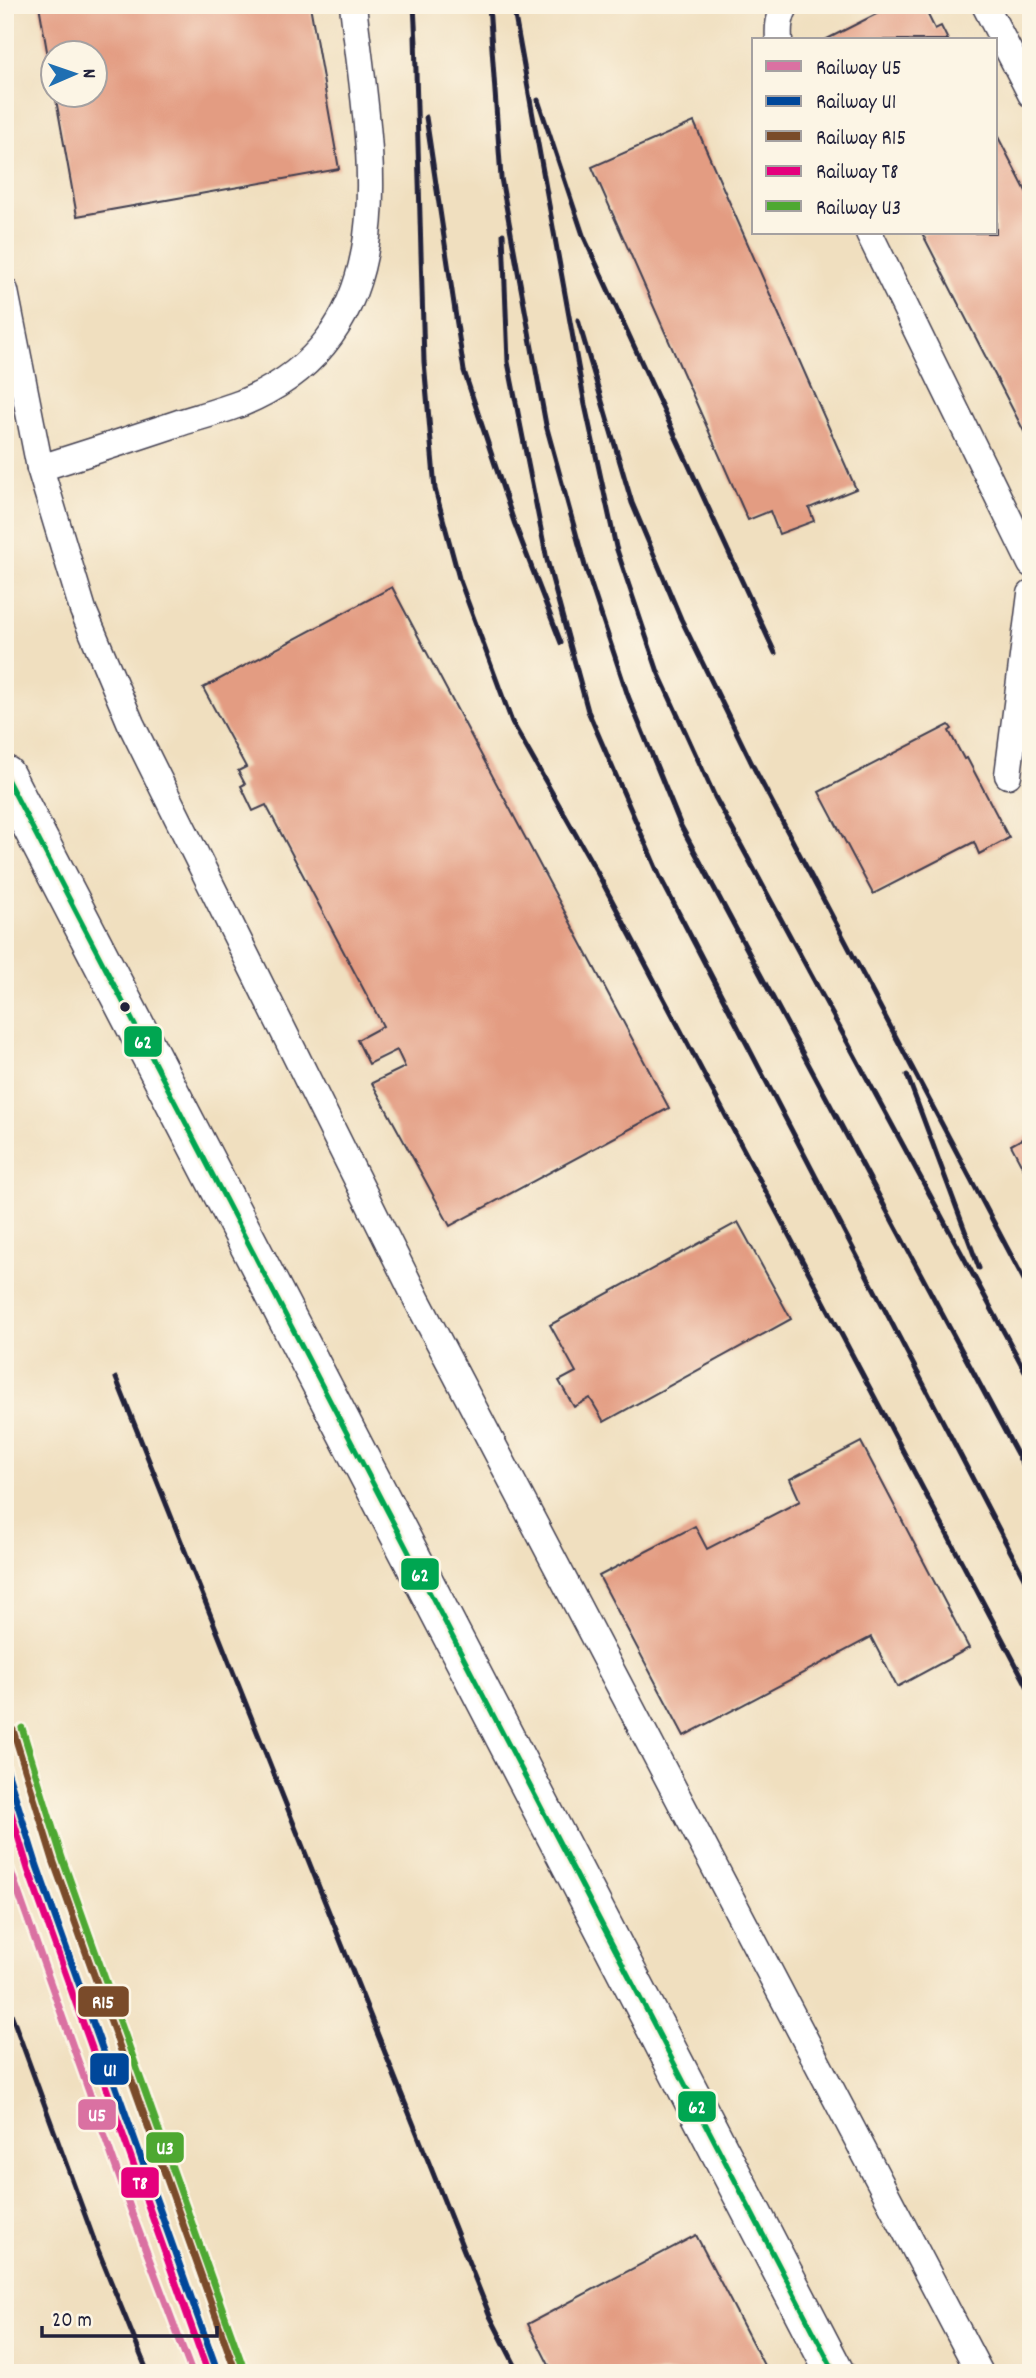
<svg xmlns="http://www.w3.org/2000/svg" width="1036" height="2378" font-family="Dekko,sans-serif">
	<rect width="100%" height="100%" fill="#fcf5e5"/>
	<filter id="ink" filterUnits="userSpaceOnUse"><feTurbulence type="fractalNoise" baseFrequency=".0143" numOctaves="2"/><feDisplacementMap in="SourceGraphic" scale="14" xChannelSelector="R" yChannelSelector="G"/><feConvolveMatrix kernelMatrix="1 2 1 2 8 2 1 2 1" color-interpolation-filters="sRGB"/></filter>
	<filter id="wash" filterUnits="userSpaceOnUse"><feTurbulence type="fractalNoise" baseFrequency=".00686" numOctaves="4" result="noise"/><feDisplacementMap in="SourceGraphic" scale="28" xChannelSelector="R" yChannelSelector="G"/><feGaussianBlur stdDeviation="1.57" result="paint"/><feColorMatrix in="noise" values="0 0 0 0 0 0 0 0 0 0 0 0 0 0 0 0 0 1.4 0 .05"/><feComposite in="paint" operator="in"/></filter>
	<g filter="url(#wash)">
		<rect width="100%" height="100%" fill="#f0dfbf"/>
		<g id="blocks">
			<!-- building -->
			<g fill="#e39c82">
				<polygon points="39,5 310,5 339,169 77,216 55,94 94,94 94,52 52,52 51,74"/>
				<polygon points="894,5 923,5 935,29 941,26 948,40 825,40"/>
				<polygon points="694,122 856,489 809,508 814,521 779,534 770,511 748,520 592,167"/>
				<polygon points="996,133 1031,201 1031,445 922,233 996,233"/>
				<polygon points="392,587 669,1108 450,1226 372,1083 405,1067 397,1050 369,1064 357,1040 383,1026 266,805 253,811 241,786 245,784 238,771 246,767 203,688"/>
				<polygon points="949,725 952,729 949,731 964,759 967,758 1009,838 979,854 974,842 873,894 819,792"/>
				<polygon points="1031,1134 1031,1183 1011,1145"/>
				<polygon points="738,1222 791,1319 604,1422 590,1398 574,1407 559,1381 576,1372 550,1325"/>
				<polygon points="861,1442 969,1648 897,1687 871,1637 684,1736 599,1576 695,1526 707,1549 800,1501 790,1479"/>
				<polygon points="696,2235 768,2373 553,2373 528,2324"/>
			</g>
		</g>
	</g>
	<g filter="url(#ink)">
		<use href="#blocks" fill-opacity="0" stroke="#413e4f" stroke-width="2"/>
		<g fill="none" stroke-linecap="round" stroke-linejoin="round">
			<defs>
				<g id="service">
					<polyline points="985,5 1031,94"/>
					<path d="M779 40C778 27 779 17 786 5"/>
					<polyline points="869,233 1031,564"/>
					<polyline points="5,291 40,468 83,610 131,724 417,1300 980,2373"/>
					<path d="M40 468C85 454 131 439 176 424 198 417 221 411 242 403 413 332 369 150 353 5"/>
					<polyline points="1008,775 1031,594"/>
				</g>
				<polyline id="tertiary" points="5,775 835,2373"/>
			</defs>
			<!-- service casing -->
			<use href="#service" stroke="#413e4f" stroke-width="29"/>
			<!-- tertiary casing -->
			<use href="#tertiary" stroke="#413e4f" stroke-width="41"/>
			<!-- service -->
			<use href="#service" stroke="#fff" stroke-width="26"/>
			<!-- tertiary -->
			<use href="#tertiary" stroke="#fff" stroke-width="38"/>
			<!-- rail -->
			<g stroke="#22223b" stroke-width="5">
				<polyline points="414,5 416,44"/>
				<polyline points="489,5 501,178 546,425 585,566 628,696 681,826 1031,1480"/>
				<polyline points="513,5 585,405 616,547 658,672 715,797 1031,1382"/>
				<polyline points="415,35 424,362 435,489 459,578 512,722 597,872 1031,1693"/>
				<polyline points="538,100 583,235 775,653"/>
				<polyline points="426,117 464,371 514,522 561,643"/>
				<polyline points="503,234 508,362 547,560 588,711 660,877 1031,1591"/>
				<polyline points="578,320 632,503 681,619 754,768 1031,1293"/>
				<polyline points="907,1075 979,1268"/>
				<polyline points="116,1378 490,2316 519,2373"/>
				<polyline points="5,1997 96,2245 148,2373"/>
			</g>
			<defs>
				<polyline id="bus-1" points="5,775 835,2373"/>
			</defs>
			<!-- bus-1 casing -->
			<use href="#bus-1" stroke="#fcf5e5" stroke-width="10"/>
			<!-- bus-1 -->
			<use href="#bus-1" stroke="#00a651" stroke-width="5"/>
			<defs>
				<polyline id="rail-1" points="5,1855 132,2213 192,2373"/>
				<polyline id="rail-2" points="5,1764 37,1866 218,2373"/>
				<polyline id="rail-3" points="13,1730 53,1860 235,2370"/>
				<polyline id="rail-4" points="5,1793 28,1869 208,2373"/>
				<polyline id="rail-5" points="22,1728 62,1858 243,2367"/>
			</defs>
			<!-- rail-1 casing -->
			<use href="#rail-1" stroke="#fcf5e5" stroke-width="12"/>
			<!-- rail-2 casing -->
			<use href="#rail-2" stroke="#fcf5e5" stroke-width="12"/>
			<!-- rail-3 casing -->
			<use href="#rail-3" stroke="#fcf5e5" stroke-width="12"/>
			<!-- rail-4 casing -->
			<use href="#rail-4" stroke="#fcf5e5" stroke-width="12"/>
			<!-- rail-5 casing -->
			<use href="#rail-5" stroke="#fcf5e5" stroke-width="12"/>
			<!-- rail-1 -->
			<use href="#rail-1" stroke="#da71a2" stroke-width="7"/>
			<!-- rail-2 -->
			<use href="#rail-2" stroke="#00479a" stroke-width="7"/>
			<!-- rail-3 -->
			<use href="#rail-3" stroke="#7a4b2a" stroke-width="7"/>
			<!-- rail-4 -->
			<use href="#rail-4" stroke="#e5007d" stroke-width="7"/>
			<!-- rail-5 -->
			<use href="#rail-5" stroke="#4ea831" stroke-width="7"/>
		</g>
	</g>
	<!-- markers -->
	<circle fill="#22223b" stroke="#fcf5e5" stroke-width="2.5" cx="125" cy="1007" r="6"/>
	<g stroke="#fcf5e5" stroke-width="2.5">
		<rect x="123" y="1025" width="40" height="33" rx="7" fill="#00a651"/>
		<rect x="400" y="1557" width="40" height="34" rx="7" fill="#00a651"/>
		<rect x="77" y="1985" width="53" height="33" rx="7" fill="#7a4b2a"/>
		<rect x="89" y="2052" width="41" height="34" rx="7" fill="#00479a"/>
		<rect x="677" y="2090" width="40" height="33" rx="7" fill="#00a651"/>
		<rect x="77" y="2098" width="40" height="33" rx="7" fill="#da71a2"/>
		<rect x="145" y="2131" width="40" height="33" rx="7" fill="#4ea831"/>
		<rect x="120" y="2166" width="40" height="33" rx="7" fill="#e5007d"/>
	</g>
	<g font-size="19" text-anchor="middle" font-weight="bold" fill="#fff">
		<text x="143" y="1048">62</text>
		<text x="420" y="1581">62</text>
		<text x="103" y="2008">R15</text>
		<text x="110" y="2076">U1</text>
		<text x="697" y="2113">62</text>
		<text x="97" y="2121">U5</text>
		<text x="165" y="2154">U3</text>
		<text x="140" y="2189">T8</text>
	</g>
	<!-- margin -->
	<rect width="1036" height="2378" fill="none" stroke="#fcf5e5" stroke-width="28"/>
	<!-- legend -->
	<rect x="752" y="38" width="245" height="196" fill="#fcf5e5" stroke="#a5a1a1" stroke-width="2"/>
	<rect x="766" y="61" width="35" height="10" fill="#da71a2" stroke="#a5a1a1" stroke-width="2"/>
	<text x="816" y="74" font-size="21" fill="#22223b">Railway U5</text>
	<rect x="766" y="96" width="35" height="10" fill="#00479a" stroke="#a5a1a1" stroke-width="2"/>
	<text x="816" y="108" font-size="21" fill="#22223b">Railway U1</text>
	<rect x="766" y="131" width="35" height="10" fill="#7a4b2a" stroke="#a5a1a1" stroke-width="2"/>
	<text x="816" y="144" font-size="21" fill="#22223b">Railway R15</text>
	<rect x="766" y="166" width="35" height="10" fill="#e5007d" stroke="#a5a1a1" stroke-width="2"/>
	<text x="816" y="178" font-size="21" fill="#22223b">Railway T8</text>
	<rect x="766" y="201" width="35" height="10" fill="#4ea831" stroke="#a5a1a1" stroke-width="2"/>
	<text x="816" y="214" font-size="21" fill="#22223b">Railway U3</text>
	<!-- north arrow -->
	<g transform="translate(74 74) rotate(88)"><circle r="33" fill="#fcf5e5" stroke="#a5a1a1" stroke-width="2"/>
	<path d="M0-5L12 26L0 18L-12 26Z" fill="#1f6fb2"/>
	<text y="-10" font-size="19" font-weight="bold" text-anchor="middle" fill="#22223b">N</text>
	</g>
	<!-- scale -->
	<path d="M42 2326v10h175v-10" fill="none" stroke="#22223b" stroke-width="3.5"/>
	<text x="52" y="2326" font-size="21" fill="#22223b" stroke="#fcf5e5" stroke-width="5" paint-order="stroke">20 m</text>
</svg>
